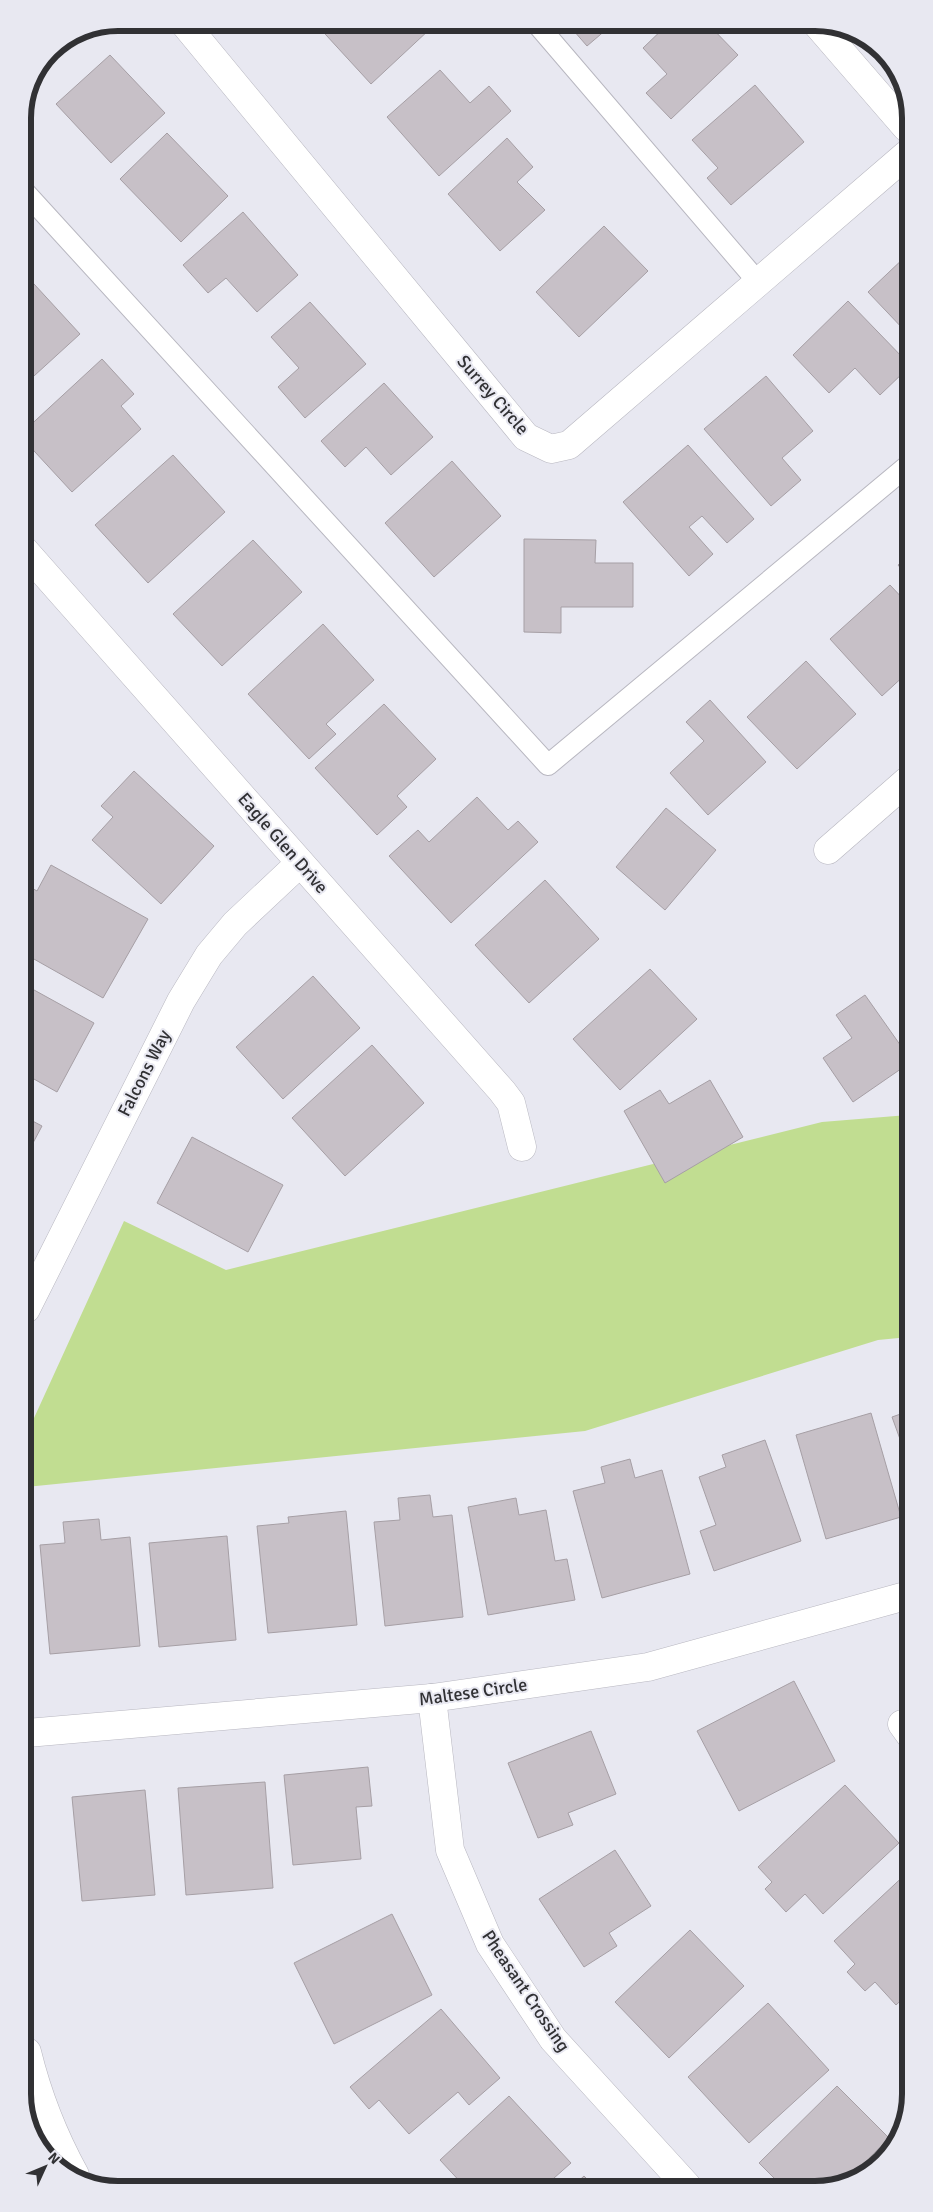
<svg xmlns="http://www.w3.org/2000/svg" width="933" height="2212" font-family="Signika,sans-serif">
	<rect width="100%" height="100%" fill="#e8e8f1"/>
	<!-- grass -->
	<polygon fill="#c1dd91" points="908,1115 909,1337 878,1340 585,1431 26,1487 26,1429 29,1429 124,1221 226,1270 822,1122"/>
	<!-- building -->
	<g fill="#c7c0c7" stroke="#a69fa5">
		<polygon points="315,23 424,23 430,29 371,84"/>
		<polygon points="567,23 614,23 587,46"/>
		<polygon points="669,23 707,23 738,55 671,119 646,93 667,74 643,48"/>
		<polygon points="110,55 165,113 111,163 56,104"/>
		<polygon points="440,70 470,103 489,86 511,111 439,176 387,117"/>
		<polygon points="755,85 804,142 731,205 707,178 718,168 692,140"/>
		<polygon points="167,133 228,196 181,242 120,179"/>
		<polygon points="507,138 533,167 517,182 545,210 500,251 448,194"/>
		<polygon points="243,212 298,275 257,312 226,278 208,293 183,265"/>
		<polygon points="604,226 648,271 579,337 536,292"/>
		<polygon points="906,256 906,332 868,292"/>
		<polygon points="23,272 80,334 23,386"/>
		<polygon points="848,301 906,361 906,370 880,395 855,368 829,393 793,355"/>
		<polygon points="310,302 366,364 305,418 278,387 299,368 271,337"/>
		<polygon points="102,359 134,394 121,406 141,429 72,492 23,439 23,432"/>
		<polygon points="766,376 813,431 782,458 801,480 771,506 704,429"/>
		<polygon points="384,383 433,437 391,475 366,447 345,467 321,441"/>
		<polygon points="688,445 754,519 727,543 702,516 689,527 713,554 689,576 623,502"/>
		<polygon points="173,455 225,512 148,583 95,525"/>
		<polygon points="452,461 501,516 434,577 385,523"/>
		<polygon points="524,539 596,540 595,563 633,563 633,607 561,607 561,633 524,632"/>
		<polygon points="253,540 302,592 222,666 173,614"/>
		<polygon points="907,558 907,576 898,565"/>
		<polygon points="890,585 907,603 907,673 882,696 830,639"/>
		<polygon points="323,624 374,680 326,724 336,734 309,759 248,694"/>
		<polygon points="806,661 856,714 797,769 747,717"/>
		<polygon points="710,700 766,762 708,815 670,773 704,741 686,722"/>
		<polygon points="384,704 436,759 397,796 407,807 377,835 315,768"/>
		<polygon points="134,771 214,846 161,904 92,840 113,817 101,806"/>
		<polygon points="477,797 508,830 518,821 538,842 451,923 389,856 418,830 429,842"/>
		<polygon points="666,808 716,850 665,910 616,867"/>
		<polygon points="51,865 148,919 103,998 25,954 25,884 37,891"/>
		<polygon points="545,880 599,939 529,1003 475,945"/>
		<polygon points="650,969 697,1019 620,1090 573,1039"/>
		<polygon points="313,976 360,1028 283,1099 236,1047"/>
		<polygon points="25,985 94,1023 57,1092 25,1074"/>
		<polygon points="865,995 908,1056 908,1064 853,1102 823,1058 852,1038 836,1015"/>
		<polygon points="372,1045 424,1103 345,1176 292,1118"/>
		<polygon points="710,1080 743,1137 665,1183 624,1111 660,1090 669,1104"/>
		<polygon points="25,1117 42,1126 25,1158"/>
		<polygon points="192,1137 283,1185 248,1252 157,1203"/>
		<polygon points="909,1411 909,1464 892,1417"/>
		<polygon points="871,1413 901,1517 826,1539 796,1435"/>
		<polygon points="765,1440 801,1541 714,1571 700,1531 716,1525 699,1477 726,1467 722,1455"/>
		<polygon points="630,1459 635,1478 662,1470 690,1574 602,1598 573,1491 605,1483 601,1467"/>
		<polygon points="430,1495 433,1517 452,1515 463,1617 385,1626 374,1522 400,1520 398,1498"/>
		<polygon points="516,1498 519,1515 546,1510 555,1561 567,1559 575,1600 488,1615 468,1507"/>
		<polygon points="346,1511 357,1625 268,1633 257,1526 289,1523 288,1517"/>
		<polygon points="99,1519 101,1540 130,1537 140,1646 50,1654 40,1545 65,1543 63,1522"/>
		<polygon points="227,1536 236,1640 159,1647 149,1543"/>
		<polygon points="794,1681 835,1761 739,1811 697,1731"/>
		<polygon points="591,1731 616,1794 568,1813 573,1825 538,1838 508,1763"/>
		<polygon points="368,1767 372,1806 356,1807 361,1859 293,1865 284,1775"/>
		<polygon points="265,1782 273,1888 186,1895 178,1788"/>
		<polygon points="845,1785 899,1843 823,1914 805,1894 786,1912 765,1889 772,1882 758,1867"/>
		<polygon points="145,1790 155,1895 82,1901 72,1797"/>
		<polygon points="615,1850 651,1906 609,1933 617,1946 584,1967 539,1899"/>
		<polygon points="910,1870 910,1992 896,2005 875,1982 865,1991 847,1972 855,1964 834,1941"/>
		<polygon points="392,1914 432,1995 334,2044 294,1963"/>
		<polygon points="690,1930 744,1986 669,2058 615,2002"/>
		<polygon points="768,2003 829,2070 749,2143 688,2077"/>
		<polygon points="441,2009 500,2078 469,2105 458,2092 409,2134 379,2100 369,2109 350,2087"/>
		<polygon points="837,2086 889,2138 843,2185 781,2185 759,2163"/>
		<polygon points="509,2096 571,2163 545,2186 536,2187 531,2181 524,2187 465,2187 440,2160"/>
		<polygon points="584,2176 594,2186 573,2186"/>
	</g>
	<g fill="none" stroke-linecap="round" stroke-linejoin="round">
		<defs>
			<g id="service">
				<polyline points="536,23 758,282"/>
				<polyline points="23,190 548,765 906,467"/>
			</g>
			<g id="minor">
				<polyline points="184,23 526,437 551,449 569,445 906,155"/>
				<polyline points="816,23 906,127"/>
				<polyline points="24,550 502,1091 511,1103 522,1147"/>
				<polyline points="828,850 907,781"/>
				<polyline points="26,1309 181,1001 209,955 235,924 300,863"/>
				<polyline points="432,1698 450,1850 490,1944 553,2039 687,2186"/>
				<polyline points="902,1724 910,1735"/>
				<polyline points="27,1733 432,1698 648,1667 909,1595"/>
				<path d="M27 2052C38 2097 53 2135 75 2175"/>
			</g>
		</defs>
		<!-- service casing -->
		<use href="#service" stroke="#b8b7c0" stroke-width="22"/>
		<!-- minor casing -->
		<use href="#minor" stroke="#b8b7c0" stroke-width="29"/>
		<!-- service -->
		<use href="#service" stroke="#fff" stroke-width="20"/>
		<!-- minor -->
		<use href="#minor" stroke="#fff" stroke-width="28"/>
	</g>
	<g text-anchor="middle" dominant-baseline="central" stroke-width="4" stroke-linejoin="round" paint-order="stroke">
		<!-- street labels -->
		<g font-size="18" fill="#313134" stroke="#e8e8f1">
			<text transform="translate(493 395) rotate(49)">Surrey Circle</text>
			<text transform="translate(283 843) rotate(49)">Eagle Glen Drive</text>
			<text transform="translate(144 1073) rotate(-63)">Falcons Way</text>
			<text transform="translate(473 1692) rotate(-8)">Maltese Circle</text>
			<text transform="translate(526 1991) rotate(56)">Pheasant Crossing</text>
		</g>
	</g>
	<!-- crop -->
	<path d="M0 0H933V2212H0ZM118 31H815A87 87 0 0 1 902 118V2094A87 87 0 0 1 815 2181H118A87 87 0 0 1 31 2094V118A87 87 0 0 1 118 31Z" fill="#e8e8f1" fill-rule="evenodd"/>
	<path fill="none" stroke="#313134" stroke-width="6" d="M118 31H815A87 87 0 0 1 902 118V2094A87 87 0 0 1 815 2181H118A87 87 0 0 1 31 2094V118A87 87 0 0 1 118 31Z"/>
	<!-- north arrow -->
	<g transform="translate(45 2167) rotate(46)" stroke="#e8e8f1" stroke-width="4" paint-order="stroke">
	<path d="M0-4L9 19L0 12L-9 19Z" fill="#313134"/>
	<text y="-8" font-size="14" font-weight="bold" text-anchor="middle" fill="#313134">N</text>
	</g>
</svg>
